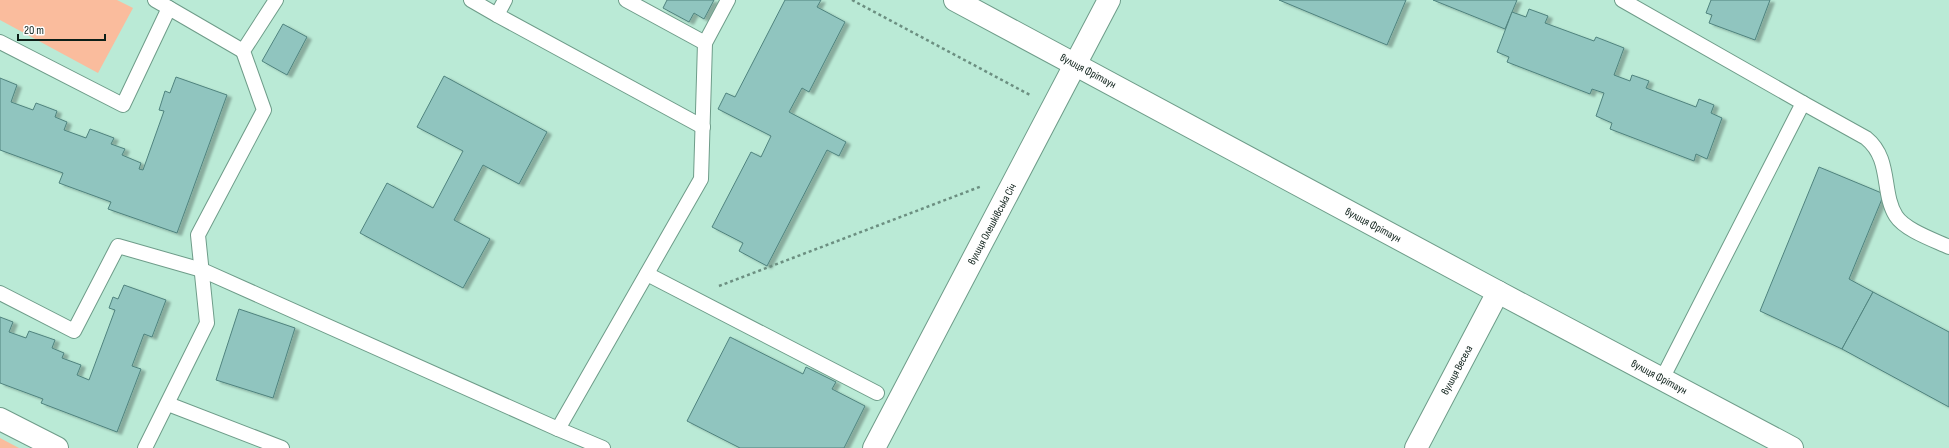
<svg xmlns="http://www.w3.org/2000/svg" width="1949" height="448" font-family="'Sofia Sans Condensed',sans-serif">
	<defs>
		<filter id="shadow"><feDropShadow dx="4.5" dy="2.5" stdDeviation="1" flood-color="#0004"/></filter>
	</defs>
	<rect width="100%" height="100%" fill="#baead6"/>
	<!-- green -->
	<g fill="#fabc9d">
		<polygon points="0,0 117,0 133,8 98,73 0,20"/>
		<polygon points="0,438 19,448 0,448"/>
	</g>
	<!-- building -->
	<g fill="#90c5bf" stroke="#4f837e" filter="url(#shadow)">
		<polygon points="667,0 714,0 704,19 694,13 689,22 663,8"/>
		<polygon points="785,0 821,0 817,7 845,22 809,92 802,88 789,112 846,142 839,156 827,150 767,266 739,251 743,243 712,227 751,152 761,157 771,136 718,109 726,93 735,97"/>
		<polygon points="1279,0 1406,0 1387,45"/>
		<polygon points="1433,0 1517,0 1505,29"/>
		<polygon points="1711,0 1770,0 1755,40 1709,23 1712,15 1706,13"/>
		<polygon points="1529,9 1548,16 1545,23 1594,41 1596,37 1624,48 1614,75 1630,81 1632,75 1649,81 1646,88 1696,107 1699,99 1714,105 1711,113 1722,118 1707,159 1696,154 1694,161 1610,129 1612,123 1596,116 1604,93 1592,89 1590,94 1507,62 1509,57 1497,52 1512,12 1526,17"/>
		<polygon points="283,24 307,37 287,75 262,61"/>
		<polygon points="444,76 547,132 519,184 483,165 454,220 490,239 463,288 360,233 387,183 433,208 463,151 417,127"/>
		<polygon points="176,77 227,95 177,233 108,209 111,202 59,183 63,173 0,150 0,78 17,85 11,102 33,110 36,103 57,111 55,117 67,122 64,130 86,138 90,129 114,138 111,144 125,149 122,155 141,163 139,169 143,170 164,111 159,110 165,91 170,93"/>
		<polygon points="1819,167 1884,194 1849,279 1873,292 1842,349 1760,311"/>
		<polygon points="124,285 166,300 152,337 144,334 132,366 141,369 117,432 41,403 43,399 0,383 0,317 13,322 9,332 26,338 29,331 55,340 52,348 64,353 62,358 81,365 77,375 89,380 115,310 109,308 113,297 118,299"/>
		<polygon points="1873,292 1949,332 1949,407 1842,349"/>
		<polygon points="239,309 295,328 273,398 216,380"/>
		<polygon points="730,337 803,374 806,367 836,382 832,389 865,406 844,448 740,448 687,421"/>
	</g>
	<g fill="none" stroke-linecap="round" stroke-linejoin="round">
		<defs>
			<g id="lane">
				<polyline points="155,0 169,8"/>
				<polyline points="471,0 497,15 505,0"/>
				<polyline points="626,0 705,43"/>
				<polyline points="1622,0 1803,103 1662,379"/>
				<polyline points="497,15 703,127"/>
				<polyline points="0,42 123,105 169,8 243,51"/>
				<path d="M1803 103 1866 138C1892 159 1881 192 1896 216 1905 230 1934 240 1949 247"/>
				<polyline points="647,274 877,393"/>
				<polyline points="0,293 74,331 118,246 202,270 558,429"/>
				<polyline points="168,404 282,448"/>
				<polyline points="145,448 207,323 198,235 264,110 243,51 276,0"/>
				<polyline points="603,448 558,429 701,179 705,43 728,0"/>
			</g>
			<g id="street">
				<polyline points="955,0 1498,292 1792,448"/>
				<polyline points="0,419 57,448"/>
				<polyline points="1416,448 1498,292"/>
			</g>
			<polyline id="secondary" points="874,448 1109,0"/>
		</defs>
		<!-- lane casing -->
		<use href="#lane" stroke="#6e9c89" stroke-width="16"/>
		<!-- street casing -->
		<use href="#street" stroke="#6e9c89" stroke-width="24"/>
		<!-- secondary casing -->
		<use href="#secondary" stroke="#6e9c89" stroke-width="24"/>
		<!-- path -->
		<g stroke="#6c8f81" stroke-width="2.5" stroke-dasharray="3 3" stroke-linecap="butt">
			<polyline points="852,0 1030,95"/>
			<polyline points="719,286 982,186"/>
		</g>
		<!-- lane -->
		<use href="#lane" stroke="#fff" stroke-width="14"/>
		<!-- street -->
		<use href="#street" stroke="#fff" stroke-width="22"/>
		<!-- secondary -->
		<use href="#secondary" stroke="#fff" stroke-width="22"/>
	</g>
	<g text-anchor="middle" dominant-baseline="central" stroke-width="3" stroke-linejoin="round" paint-order="stroke">
		<!-- street labels -->
		<g font-size="11" fill="#0c1f18" stroke="#fefefe">
			<text transform="translate(1088 71) rotate(28)">вулиця Фрітаун</text>
			<text transform="translate(992 224) rotate(-62)">вулиця Олешківська Січ</text>
			<text transform="translate(1373 225) rotate(28)">вулиця Фрітаун</text>
			<text transform="translate(1457 370) rotate(-62)">вулиця Весела</text>
			<text transform="translate(1659 377) rotate(28)">вулиця Фрітаун</text>
		</g>
	</g>
	<!-- scale -->
	<path d="M18 34v6h87v-6" fill="none" stroke="#0c1f18" stroke-width="2"/>
	<text x="24" y="34" font-size="12" fill="#0c1f18" stroke="#fefefe" stroke-width="3" paint-order="stroke">20 m</text>
</svg>
